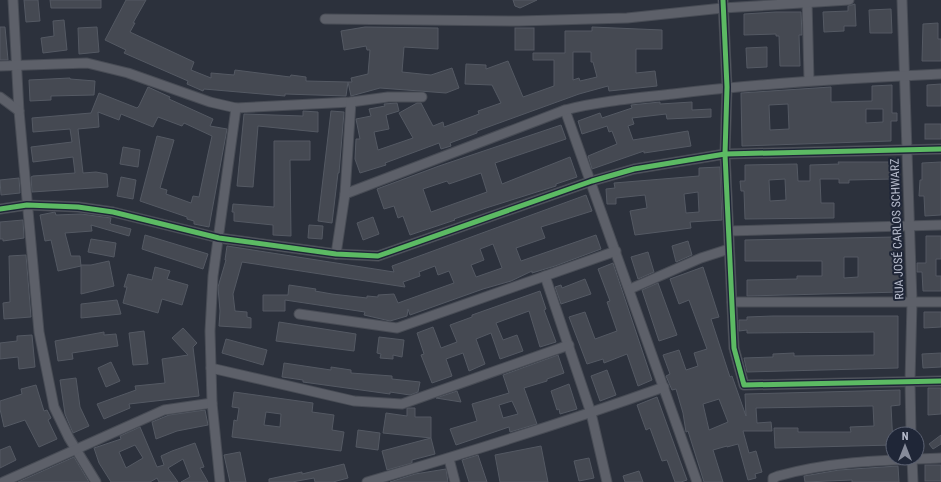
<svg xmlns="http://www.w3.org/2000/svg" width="941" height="482" font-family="'Roboto Condensed',sans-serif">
	<rect width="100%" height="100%" fill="#2c313c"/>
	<!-- building -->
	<g fill="#454952" stroke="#545963" fill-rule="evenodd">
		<polygon points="24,0 38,0 40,21 26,22"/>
		<polygon points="50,0 101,0 101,8 51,8"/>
		<polygon points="126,0 146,0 133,23 135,23 130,32 194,62 191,70 211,78 211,73 234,75 235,70 290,77 291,75 306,77 306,81 348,82 346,96 285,94 285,96 204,89 203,91 187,84 188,81 124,53 126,50 105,40"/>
		<polygon points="513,0 537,0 520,8 515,6"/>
		<polygon points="855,4 856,26 844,26 844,31 824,32 823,12 848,11 848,6"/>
		<polygon points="891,9 892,33 870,33 869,10"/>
		<polygon points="776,12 801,12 802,35 799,35 800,66 780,66 779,36 776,36 776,34 744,35 744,14"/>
		<polygon points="64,20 67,50 43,53 41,38 54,36 53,21"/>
		<polygon points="938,23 938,39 941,39 941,61 922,61 923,24"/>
		<polygon points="0,27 5,27 8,60 0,60"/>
		<polygon points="97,27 99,52 79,54 78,28"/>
		<polygon points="365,27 438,28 438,49 404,47 402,72 431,75 452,68 459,88 446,93 380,88 351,96 348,82 352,82 351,78 368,74 370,50 367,50 366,46 344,50 341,31"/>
		<path d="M592 27 662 30V49H636V73L655 71 657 86 609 91 608 86 579 94 477 131V133L450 143 451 146 441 149 439 143 385 163 386 165 360 173 355 159 356 139H360L356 119 371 116 369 109 385 106 384 104 397 103 399 111 386 115 389 129 374 132 378 150 413 138 399 113 417 103H421L433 126 443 122 444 127 479 114 478 111 501 103 492 85 465 84 466 64 486 65V69L508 61 523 97 554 86V60H533V53H565V31H592ZM573 52H591V62H593L597 77 580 81 579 78 573 80Z"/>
		<rect x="515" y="28" width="19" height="22"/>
		<polygon points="767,47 767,67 747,68 746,48"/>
		<polygon points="70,78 70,79 95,81 94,95 51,96 51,100 30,101 29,80"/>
		<polygon points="941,84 941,106 927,106 927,85"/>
		<path d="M892 85V113H897V121H891V141L742 146 741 93 831 87V102L872 101V86ZM788 104 789 129 770 130 769 105ZM866 109H883V122L866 123Z"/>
		<polygon points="148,87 170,97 169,99 213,119 210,126 227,129 209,227 194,224 194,221 187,219 187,217 140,201 157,136 174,140 160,188 167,190 166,194 191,203 193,196 199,197 208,154 212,136 184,123 182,126 158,117 153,127 121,114 119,120 98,112 99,127 78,129 83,173 96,172 107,174 108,187 32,192 31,177 33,176 75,173 73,157 33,162 31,147 72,142 70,129 33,132 32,118 91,113 99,93 137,108 139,106"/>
		<polygon points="660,102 660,104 692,102 692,110 711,109 711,117 667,119 666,114 632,118 634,124 628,126 633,140 688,131 691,146 644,153 644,151 592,169 588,156 617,144 612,131 609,132 607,126 582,134 578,121 600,113 602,118 632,108 631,105"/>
		<polygon points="303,111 318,112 318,132 258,126 253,187 237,186 244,114 303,116"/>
		<polygon points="331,111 344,112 339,173 338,173 332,223 318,221"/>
		<rect x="925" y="124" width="16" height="15"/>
		<path d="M561 125 566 139 495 163 502 184 570 157 577 177 556 184V186L486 208 454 219 455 220 410 235 403 216 398 218 394 206 384 209 377 189 439 166ZM481 173 487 192 431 212 423 189 447 181 449 184Z"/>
		<polygon points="274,141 310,141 310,160 290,160 291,236 273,235 273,225 234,221 234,212 232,212 233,204 274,207"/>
		<polygon points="123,147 140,150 138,167 120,164"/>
		<path d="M838 162H893L894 179 849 180V183H839V179H820L821 203H834V218L745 219 744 191H741L740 181H745V165L797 164 798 181H810V165L839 164ZM785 179 786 200 770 201 769 180Z"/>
		<polygon points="941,162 941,215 925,216 924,196 919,196 920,180 922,180 922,163"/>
		<path d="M720 167 722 220 690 222 691 228 635 235 630 211 647 208 645 195 616 198V204H607L606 189 615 188 614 183 699 176V168ZM698 192 699 212 686 213 684 194Z"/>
		<polygon points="121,177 136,180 133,199 117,196"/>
		<polygon points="19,178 20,193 1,195 0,180"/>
		<path d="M586 195 592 211 541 227 545 238 516 248 521 261 596 235 601 249 555 266 532 273V271L511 281 483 289 410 315 408 309 407 316 390 321 364 315 365 312 285 300V311H263V295H288L289 285 316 289 315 291 332 294 367 298V296L378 297V295L394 294 398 303 454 283 449 271 438 275 435 266 419 272 420 276 403 282 405 287 242 262 233 294 235 311 247 312V317L251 318V328L219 326 220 311 218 287 226 260H225L227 246 394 272 392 266ZM493 244 502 268 476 277 471 265 484 260 480 249Z"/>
		<polygon points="55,212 56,215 81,214 111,218 110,223 111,224 131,229 129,236 91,225 92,231 65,233 71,256 80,256 81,266 58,271 51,240 45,241 40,215"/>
		<polygon points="373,217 379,234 363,240 357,223"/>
		<polygon points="23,220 24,238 3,241 3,239 0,239 0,222"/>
		<polygon points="309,225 323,226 322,239 308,238"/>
		<polygon points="145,235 208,254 203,269 142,249"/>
		<polygon points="926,236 941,236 941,259 936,259 936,276 941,276 941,291 923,291 922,272 917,272 917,263 926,263"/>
		<path d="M895 237V264H900L901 292 747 296V280L797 279V276H822V261H745V240ZM844 257H858V277L844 278Z"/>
		<polygon points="91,239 116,243 114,257 88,252"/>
		<polygon points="688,241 692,255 676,262 672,246"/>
		<polygon points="648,252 654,272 638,279 631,257"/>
		<polygon points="26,255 31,317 4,319 3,303 10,302 9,256"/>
		<polygon points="109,261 114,286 81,294 81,265 91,265"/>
		<polygon points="613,263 652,380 638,386 627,354 604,363 603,359 587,364 569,317 585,312 595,339 617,331 607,302 610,301 598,269"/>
		<polygon points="155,267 170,271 167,279 188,285 182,305 162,299 158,313 123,303 127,287 124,287 128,274 152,280"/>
		<path d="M703 267 719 317 711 319 730 377 732 376 746 416 745 394 900 390V405L891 406 893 445 775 448 774 428H798V432H851L850 427 874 426 873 406 756 408 757 423 771 422 772 431H743L749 453 756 451 762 472 755 474 756 478 748 480 738 444 727 447V446L713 450 723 482H704L688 431 686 432 683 413 676 389 672 390 666 376 670 374 663 355 679 350 686 370 698 366 694 353 707 349 689 300 679 304 670 279ZM719 399 728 422 709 430 703 404Z"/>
		<polygon points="585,279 591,294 561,304 555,287 561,285 562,288"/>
		<polygon points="658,283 677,335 659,341 642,290"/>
		<polygon points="540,291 546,309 544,310 556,342 540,347 529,311 496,323 503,340 517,335 523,351 500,359 491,333 476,339 485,364 469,371 463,353 446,359 452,376 432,383 421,355 424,354 417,333 433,327 441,348 457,342 450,325 472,317 472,315"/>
		<polygon points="117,300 121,314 81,318 81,304"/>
		<polygon points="924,312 941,312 941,327 924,328"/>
		<polygon points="773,316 898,316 898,368 747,372 744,358 773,357 773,354 794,353 794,356 874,355 874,332 747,333 747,330 739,331 739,320 747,320 747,317"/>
		<polygon points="279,322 356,334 354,351 276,341"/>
		<polygon points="183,328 197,343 193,347 199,396 129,404 130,408 104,419 97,404 136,390 135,386 165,383 162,359 188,355 172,338"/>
		<polygon points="144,331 148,364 133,365 129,333"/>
		<polygon points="104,332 104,335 116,334 118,346 72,353 73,359 58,361 55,341"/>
		<polygon points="32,335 35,367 19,369 18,357 0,359 0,343 17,341 17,336"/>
		<polygon points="379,337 404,340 402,357 393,355 393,359 380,358 381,354 377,353"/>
		<polygon points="226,339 267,350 263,365 222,353"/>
		<polygon points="941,353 941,367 923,368 922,354"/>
		<path d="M558 355 564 373 547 379V381L524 388 537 424 510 432 509 427 456 445 450 429 477 421 472 404 509 393 503 375ZM512 401 518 414 503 418 499 405Z"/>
		<polygon points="111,362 120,381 106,387 98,368"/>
		<polygon points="284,363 331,370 331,367 351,370 351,373 392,376 392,379 420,382 418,392 410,395 390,392 390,394 303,382 303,380 282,377"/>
		<polygon points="607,370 616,395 600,401 591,376"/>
		<polygon points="76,378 80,407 89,426 73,433 65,414 60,380"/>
		<polygon points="569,384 577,409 560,414 559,409 557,410 551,391"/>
		<polygon points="36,385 44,411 47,410 51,418 48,420 57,439 39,447 25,420 4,427 0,409 0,401 22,394 21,389"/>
		<polygon points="928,388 941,388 941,414 928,415"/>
		<polygon points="457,391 461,402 436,398"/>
		<path d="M234 392 313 403 312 412 334 415 332 430 344 432 341 451 232 437 234 420 237 421 239 408 232 407ZM266 412 281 414 280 427 264 425Z"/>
		<polygon points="657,397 687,480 681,482 675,482 667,460 662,461 650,428 646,430 637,405"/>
		<polygon points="407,408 415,408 415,417 431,417 431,438 383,433 386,413 407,416"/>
		<polygon points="205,410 208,425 177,431 156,439 152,422 169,415"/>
		<path d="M140 427 157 467 164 465 161 456 172 451 195 443 204 467 200 468 208 482H181L190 477 183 459 168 468 178 482H159L157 478 150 482H111L99 463 94 448 121 439 120 436ZM135 445 143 458 126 468 119 452Z"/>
		<polygon points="358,430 380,433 378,450 356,447"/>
		<polygon points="941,435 941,444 933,449 929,444"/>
		<polygon points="431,438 435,454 412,460 412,463 387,470 382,451"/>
		<polygon points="10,446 16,460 0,468 0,450"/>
		<polygon points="541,446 548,482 500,482 495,455"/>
		<polygon points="240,452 246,482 230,482 224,455"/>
		<polygon points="478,455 487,482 469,482 462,460"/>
		<polygon points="74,457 89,482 18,482"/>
		<polygon points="589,458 594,478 579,481 574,461"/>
		<polygon points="344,464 348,478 333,482 315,482 314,478 292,482 269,482 269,479 302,472 302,474"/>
		<rect x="925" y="465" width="16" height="16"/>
		<polygon points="898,466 899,482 852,482 852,480 805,482 804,476 839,470"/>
		<polygon points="446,469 448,482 390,482 415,474"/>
		<polygon points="639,471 643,482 625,482 623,476"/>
	</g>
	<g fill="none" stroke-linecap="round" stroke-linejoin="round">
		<defs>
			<g id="minor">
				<polyline points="13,0 19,111 39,332 54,407 69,438 96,482"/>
				<polyline points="723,0 727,87 725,154 734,348 744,385 941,381"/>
				<polyline points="807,0 809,80"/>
				<polyline points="902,0 912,302 910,381 911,434"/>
				<polyline points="325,19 519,21 627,18 723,8 849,0"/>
				<polyline points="0,66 87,63 128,73 210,102 236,108 351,102 388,97 422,97"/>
				<polyline points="0,97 19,111"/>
				<polyline points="565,110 697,482"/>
				<path d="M345 194 565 110C600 101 637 98 673 94 762 83 851 78 941 74"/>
				<polyline points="0,209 27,205 78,207 113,212 219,238 336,254 378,256 592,181 634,169 725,154 941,149"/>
				<polyline points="729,231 941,225"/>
				<polyline points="336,254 345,194 351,102"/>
				<polyline points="545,276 591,413 607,482"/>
				<polyline points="630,289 701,258 729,249"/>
				<polyline points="732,302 941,302"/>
				<polyline points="299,314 397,328 616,251"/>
				<polyline points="211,368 354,401 402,404 569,345"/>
				<polyline points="912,458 913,482"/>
				<polyline points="449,459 455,482"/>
				<polyline points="3,482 164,410 212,403"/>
				<polyline points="220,482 212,403 210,331 213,276 236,108"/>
				<path d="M367 482C467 453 566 422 664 387"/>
				<path d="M773 482V478L778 476C831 461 886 460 941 458"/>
			</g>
		</defs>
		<!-- minor casing -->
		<use href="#minor" stroke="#484c55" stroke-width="11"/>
		<!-- minor -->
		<use href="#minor" stroke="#5d6069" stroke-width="9"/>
		<defs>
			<g id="cycleway">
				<polyline points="723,0 727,87 725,154 734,348 744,385 941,381"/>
				<polyline points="0,209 27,205 78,207 113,212 219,238 336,254 378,256 592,181 634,169 725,154 941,149"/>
			</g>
		</defs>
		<!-- cycleway casing -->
		<use href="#cycleway" stroke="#1f2637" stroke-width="8"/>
		<!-- cycleway -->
		<use href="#cycleway" stroke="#5cba63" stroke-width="5"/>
	</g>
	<g text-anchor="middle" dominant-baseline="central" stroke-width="4" stroke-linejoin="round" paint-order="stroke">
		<!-- street labels -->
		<g font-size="12" fill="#b7bccc" stroke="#1f2637">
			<text transform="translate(897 229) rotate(-92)">RUA JOSÉ CARLOS SCHWARZ</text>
		</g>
	</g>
	<!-- north arrow -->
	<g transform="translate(905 446)"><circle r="19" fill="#1f2637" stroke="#5c6273"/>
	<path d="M0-3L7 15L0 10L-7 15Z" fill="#868b9a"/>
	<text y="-6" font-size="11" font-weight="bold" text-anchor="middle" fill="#b7bccc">N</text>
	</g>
</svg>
